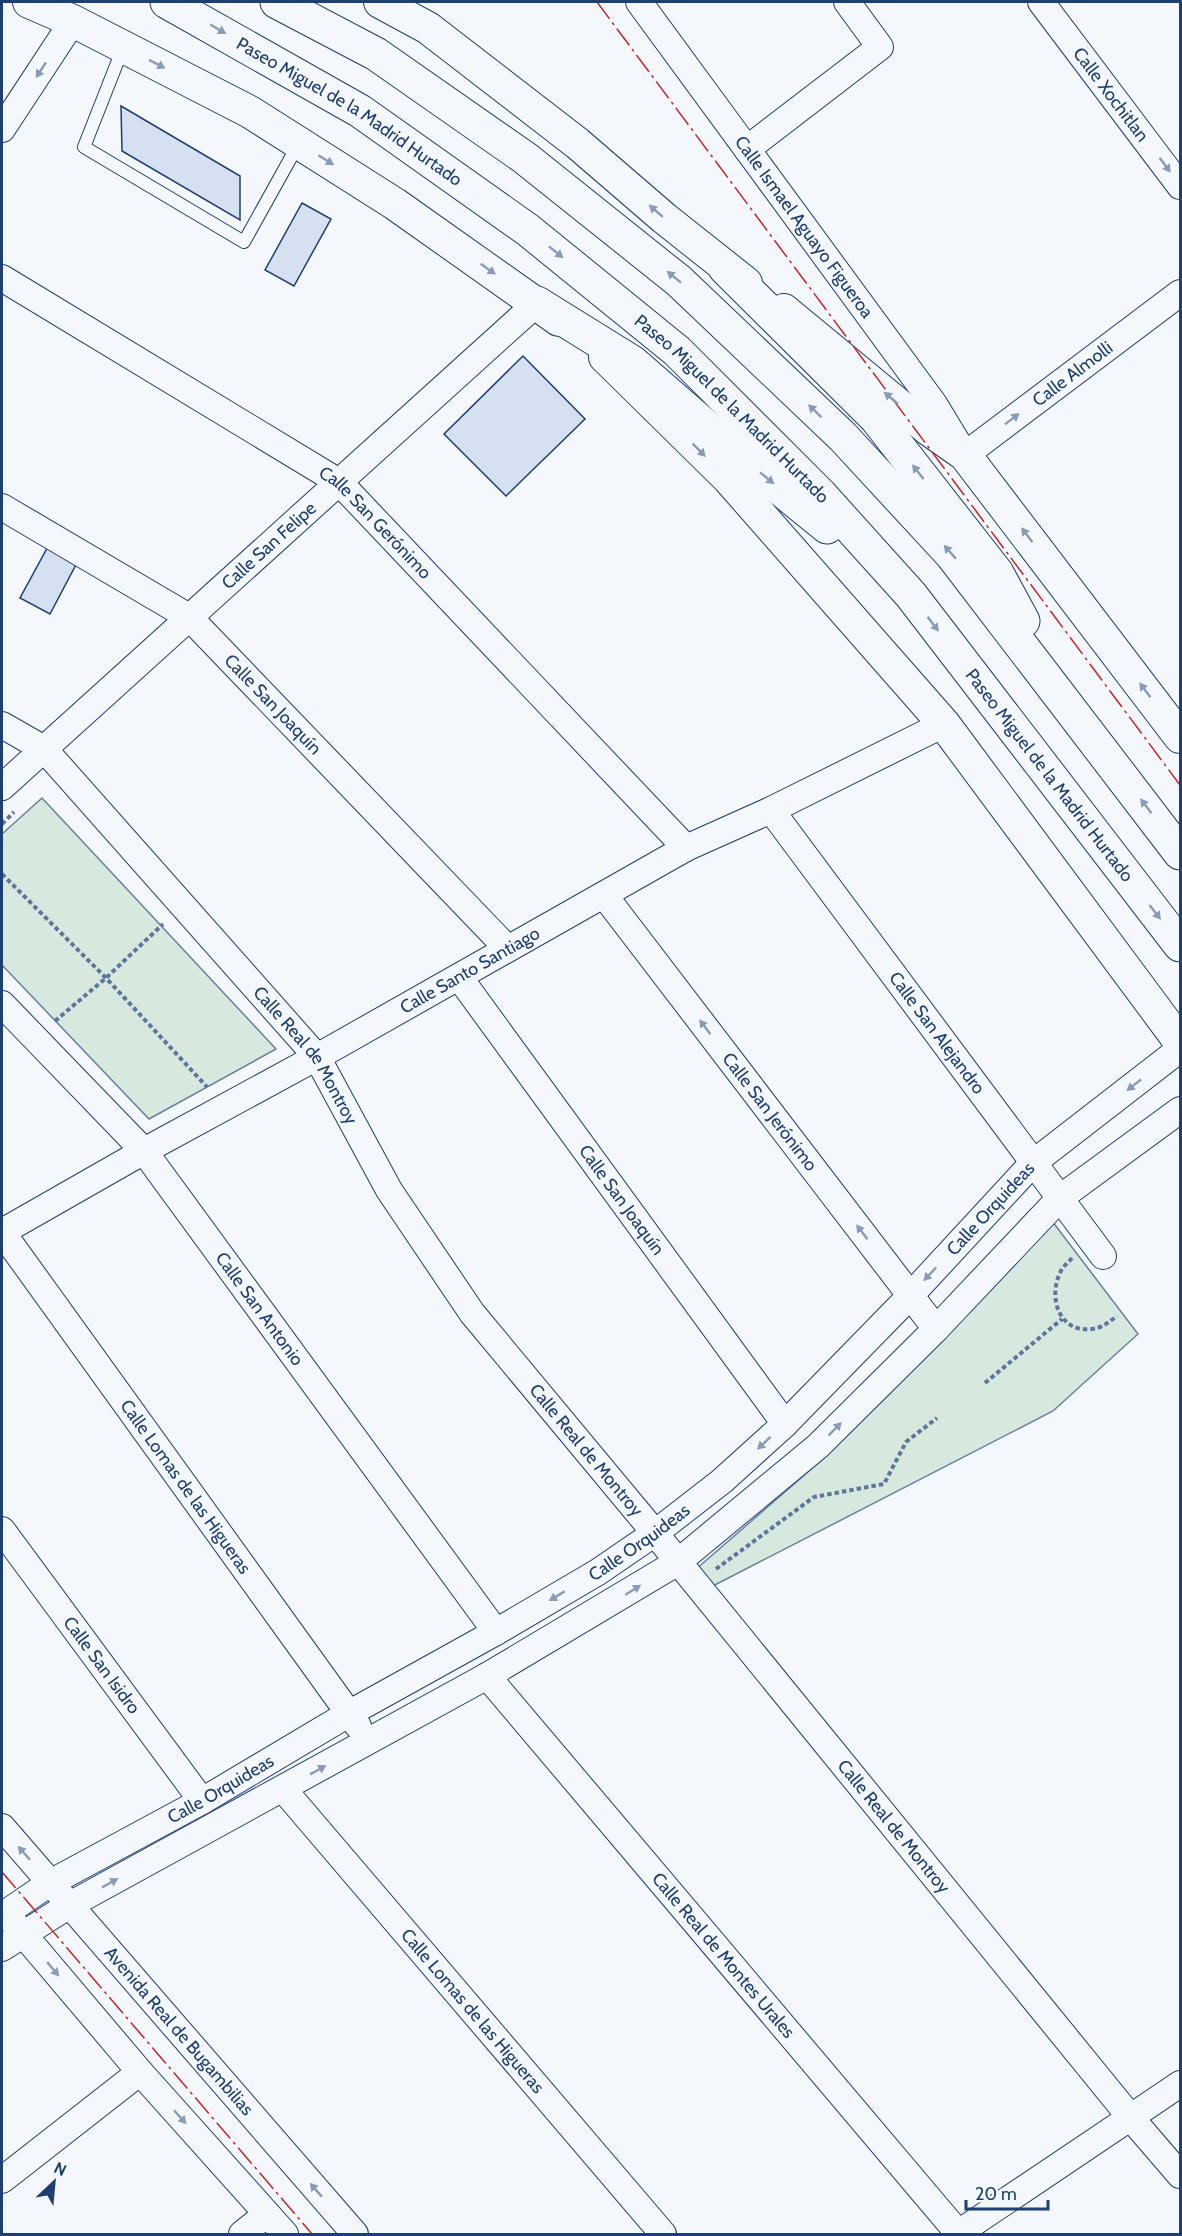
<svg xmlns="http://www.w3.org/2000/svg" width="1182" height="2236" font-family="Cabin,sans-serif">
	<rect width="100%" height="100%" fill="#f4f7fb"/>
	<!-- green -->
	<g fill="#d7e8df" stroke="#687fa3" stroke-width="1.5">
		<polygon points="42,798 276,1049 149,1119 2,965 2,834"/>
		<polygon points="1052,1221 1138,1334 1053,1411 709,1588 695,1570 824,1458"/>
	</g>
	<!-- building -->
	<g fill="#d5e0f0" stroke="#1d3f73" stroke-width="1.5">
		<polygon points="121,106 240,176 240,220 122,151"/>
		<polygon points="302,203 331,219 294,286 265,270"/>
		<polygon points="523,356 585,419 506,496 444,434"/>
		<polygon points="51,541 80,557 50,614 20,598"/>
	</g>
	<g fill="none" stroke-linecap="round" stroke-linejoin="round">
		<defs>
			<polyline id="service" points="123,48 84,147 244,242 299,143"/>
			<g id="minor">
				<path id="s1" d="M639 2 934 404 965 455 1180 293"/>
				<path id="s2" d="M1041 2 1180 186"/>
				<polyline points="2,129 73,21"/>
				<polyline points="747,149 880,47 847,2"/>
				<path id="s3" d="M2 278 339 482 686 848"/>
				<path id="s4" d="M2 507 189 617 507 948"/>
				<path id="s5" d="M2 725 44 749 317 1057 389 1190 472 1313 645 1521 1131 2118 1180 2175"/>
				<path id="s6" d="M2 787 537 303"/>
				<path id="s7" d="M771 810 1103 1256"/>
				<path id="s8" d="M604 895 936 1329"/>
				<path id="s9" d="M459 977 785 1424"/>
				<path id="s10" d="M2 1004 144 1151 496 1632"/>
				<path id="s11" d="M2 1232 144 1151 317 1057 686 848 771 810 944 724"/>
				<path id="s12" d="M2 1232 358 1726"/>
				<path id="s13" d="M2 1530 202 1801"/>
				<path id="s14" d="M487 1676 959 2234"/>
				<path id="s15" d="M283 1789 663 2234"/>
				<path id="s16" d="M2 1827 355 2234"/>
				<path id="s17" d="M6 1913 50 1883 202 1801 350 1713 496 1632 598 1572 655 1533 722 1481 785 1424 910 1296 1033 1163 1180 1049"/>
				<polyline points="13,1922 140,2072 285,2234"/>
				<polyline points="2,1948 68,1906 487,1676 678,1562 818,1446 936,1329 1060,1198 1180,1110"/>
				<polyline points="2,2180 140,2072"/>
				<polyline points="242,2234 267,2214"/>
				<polyline points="957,2234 1180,2084"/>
			</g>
			<g id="tertiary">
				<polyline points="29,2 73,21 250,112 395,204 559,320"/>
				<polyline points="380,2 428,28 577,143 664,218 746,283"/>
				<polyline points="784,310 928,429 965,455 1180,737"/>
				<polyline points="605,357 728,478 944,724 1180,1042"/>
			</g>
			<g id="trunk">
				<path id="s18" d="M167 2 360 111 528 230 677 351 820 494 911 595 1180 945"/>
				<polyline points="277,2 376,54 525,158 679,281 843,437 952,555 1180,853"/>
				<polyline points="725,268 876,418 997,573 1023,621"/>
				<polyline points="537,303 632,362 741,457 827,527"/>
			</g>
		</defs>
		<!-- service casing -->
		<use href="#service" stroke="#1d3f73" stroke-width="14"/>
		<!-- minor casing -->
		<use href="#minor" stroke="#1d3f73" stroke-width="28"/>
		<!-- tertiary casing -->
		<use href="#tertiary" stroke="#1d3f73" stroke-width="34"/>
		<!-- trunk casing -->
		<use href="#trunk" stroke="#1d3f73" stroke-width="35"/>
		<!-- path -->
		<g stroke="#5e769c" stroke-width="4" stroke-dasharray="4.5 3" stroke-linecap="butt">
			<polyline points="2,824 14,812"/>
			<polyline points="2,874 106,978 207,1087"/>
			<polyline points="55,1021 106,978 163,924"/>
			<path d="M1072 1258C1068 1263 1062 1267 1060 1273 1048 1298 1059 1333 1092 1329 1102 1328 1109 1322 1117 1316"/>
			<polyline points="985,1383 1062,1319"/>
			<polyline points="716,1569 814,1497 884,1484 906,1442 937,1418"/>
		</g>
		<!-- service -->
		<use href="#service" stroke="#f4f7fb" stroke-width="12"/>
		<!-- minor -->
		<use href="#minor" stroke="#f4f7fb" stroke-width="26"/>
		<!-- tertiary -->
		<use href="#tertiary" stroke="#f4f7fb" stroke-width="32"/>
		<!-- trunk -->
		<use href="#trunk" stroke="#f4f7fb" stroke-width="33"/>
		<!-- power -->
		<g stroke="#c62828" stroke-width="1.5" stroke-dasharray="21 4.5 3 4.5" stroke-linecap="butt">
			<polyline points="597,2 1180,785"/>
			<polyline points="2,1872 312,2234"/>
		</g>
	</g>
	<!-- one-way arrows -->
	<defs><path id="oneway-solid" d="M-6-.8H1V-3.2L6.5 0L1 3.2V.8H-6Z" transform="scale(1.5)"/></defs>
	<g fill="#889bb7">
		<use href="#oneway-solid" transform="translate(218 29) rotate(30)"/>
		<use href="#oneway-solid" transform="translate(157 64) rotate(27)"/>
		<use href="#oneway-solid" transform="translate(41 70) rotate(123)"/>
		<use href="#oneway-solid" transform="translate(326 160) rotate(32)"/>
		<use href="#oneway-solid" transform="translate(1165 165) rotate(53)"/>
		<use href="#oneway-solid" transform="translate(656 211) rotate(-139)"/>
		<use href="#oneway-solid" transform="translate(556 252) rotate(39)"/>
		<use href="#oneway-solid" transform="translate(488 269) rotate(35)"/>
		<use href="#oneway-solid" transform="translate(674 277) rotate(-141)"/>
		<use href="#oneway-solid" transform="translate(891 398) rotate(-140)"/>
		<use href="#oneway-solid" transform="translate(815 411) rotate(-136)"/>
		<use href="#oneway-solid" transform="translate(1012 419) rotate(-37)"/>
		<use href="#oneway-solid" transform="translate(699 450) rotate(45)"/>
		<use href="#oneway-solid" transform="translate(918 472) rotate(-128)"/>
		<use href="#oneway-solid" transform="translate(767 478) rotate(39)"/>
		<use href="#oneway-solid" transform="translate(1027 535) rotate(-127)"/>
		<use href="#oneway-solid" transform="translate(950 552) rotate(-131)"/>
		<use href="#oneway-solid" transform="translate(933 624) rotate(53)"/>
		<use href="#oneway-solid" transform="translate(1145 690) rotate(-127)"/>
		<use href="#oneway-solid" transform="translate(1146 806) rotate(-127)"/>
		<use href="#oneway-solid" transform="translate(1155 912) rotate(52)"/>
		<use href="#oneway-solid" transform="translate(705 1027) rotate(-127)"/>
		<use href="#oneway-solid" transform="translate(1134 1085) rotate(142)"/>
		<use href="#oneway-solid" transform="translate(862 1232) rotate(-127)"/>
		<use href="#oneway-solid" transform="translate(930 1274) rotate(133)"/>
		<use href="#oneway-solid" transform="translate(835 1429) rotate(-45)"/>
		<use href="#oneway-solid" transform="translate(764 1443) rotate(137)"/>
		<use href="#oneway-solid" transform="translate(633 1590) rotate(-32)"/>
		<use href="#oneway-solid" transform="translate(557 1596) rotate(149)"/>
		<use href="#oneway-solid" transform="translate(318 1770) rotate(-29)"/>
		<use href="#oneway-solid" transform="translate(24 1853) rotate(-131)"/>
		<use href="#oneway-solid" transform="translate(110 1883) rotate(-29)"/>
		<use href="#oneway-solid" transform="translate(53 1969) rotate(50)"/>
		<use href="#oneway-solid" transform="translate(180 2117) rotate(48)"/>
		<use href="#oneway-solid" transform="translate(316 2190) rotate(-131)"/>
	</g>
	<g text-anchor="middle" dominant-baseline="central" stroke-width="4.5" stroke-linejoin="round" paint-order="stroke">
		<!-- street labels -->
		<g font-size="18" fill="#1d3f73" stroke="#f4f7fb">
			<text stroke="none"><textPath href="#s2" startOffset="116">Calle Xochitlan</textPath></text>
			<text stroke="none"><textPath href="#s18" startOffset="213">Paseo Miguel de la Madrid Hurtado</textPath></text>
			<text stroke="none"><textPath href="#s1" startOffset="279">Calle Ismael Aguayo Figueroa</textPath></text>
			<text stroke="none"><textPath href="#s1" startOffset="693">Calle Almolli</textPath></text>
			<text stroke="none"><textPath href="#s18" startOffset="699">Paseo Miguel de la Madrid Hurtado</textPath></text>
			<text stroke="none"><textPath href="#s3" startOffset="448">Calle San Gerónimo</textPath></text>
			<text stroke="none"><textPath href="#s6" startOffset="360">Calle San Felipe</textPath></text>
			<text stroke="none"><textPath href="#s4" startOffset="338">Calle San Joaquín</textPath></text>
			<text stroke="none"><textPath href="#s18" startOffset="1185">Paseo Miguel de la Madrid Hurtado</textPath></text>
			<text stroke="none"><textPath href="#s11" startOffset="536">Calle Santo Santiago</textPath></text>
			<text stroke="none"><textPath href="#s7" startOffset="278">Calle San Alejandro</textPath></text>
			<text stroke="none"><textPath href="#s5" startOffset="452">Calle Real de Montroy</textPath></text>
			<text stroke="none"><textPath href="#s8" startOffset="273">Calle San Jerónimo</textPath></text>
			<text stroke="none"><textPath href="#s9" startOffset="276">Calle San Joaquín</textPath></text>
			<text stroke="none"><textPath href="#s17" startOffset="1220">Calle Orquideas</textPath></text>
			<text stroke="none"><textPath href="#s10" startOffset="400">Calle San Antonio</textPath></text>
			<text stroke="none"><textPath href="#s5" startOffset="938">Calle Real de Montroy</textPath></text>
			<text stroke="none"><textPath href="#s12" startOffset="314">Calle Lomas de las Higueras</textPath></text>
			<text stroke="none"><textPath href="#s17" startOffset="734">Calle Orquideas</textPath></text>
			<text stroke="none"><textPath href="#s13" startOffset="168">Calle San Isidro</textPath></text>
			<text stroke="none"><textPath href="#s17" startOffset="248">Calle Orquideas</textPath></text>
			<text stroke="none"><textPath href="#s5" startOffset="1424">Calle Real de Montroy</textPath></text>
			<text stroke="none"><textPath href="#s14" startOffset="366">Calle Real de Montes Urales</textPath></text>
			<text stroke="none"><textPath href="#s15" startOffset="292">Calle Lomas de las Higueras</textPath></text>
			<text stroke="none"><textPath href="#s16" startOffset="270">Avenida Real de Bugambilias</textPath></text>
		</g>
	</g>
	<!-- border -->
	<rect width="1182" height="2236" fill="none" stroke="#1d3f73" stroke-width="6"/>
	<!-- north arrow -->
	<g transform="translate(54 2182) rotate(26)" stroke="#f4f7fb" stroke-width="4.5" paint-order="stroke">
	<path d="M0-4.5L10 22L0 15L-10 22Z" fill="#1d3f73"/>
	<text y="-9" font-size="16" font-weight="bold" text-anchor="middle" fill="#1d3f73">N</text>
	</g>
	<!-- scale -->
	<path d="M966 2200v9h82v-9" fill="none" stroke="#1d3f73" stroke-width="3"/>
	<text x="975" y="2200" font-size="18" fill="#1d3f73" stroke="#f4f7fb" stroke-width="4.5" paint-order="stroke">20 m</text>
</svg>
